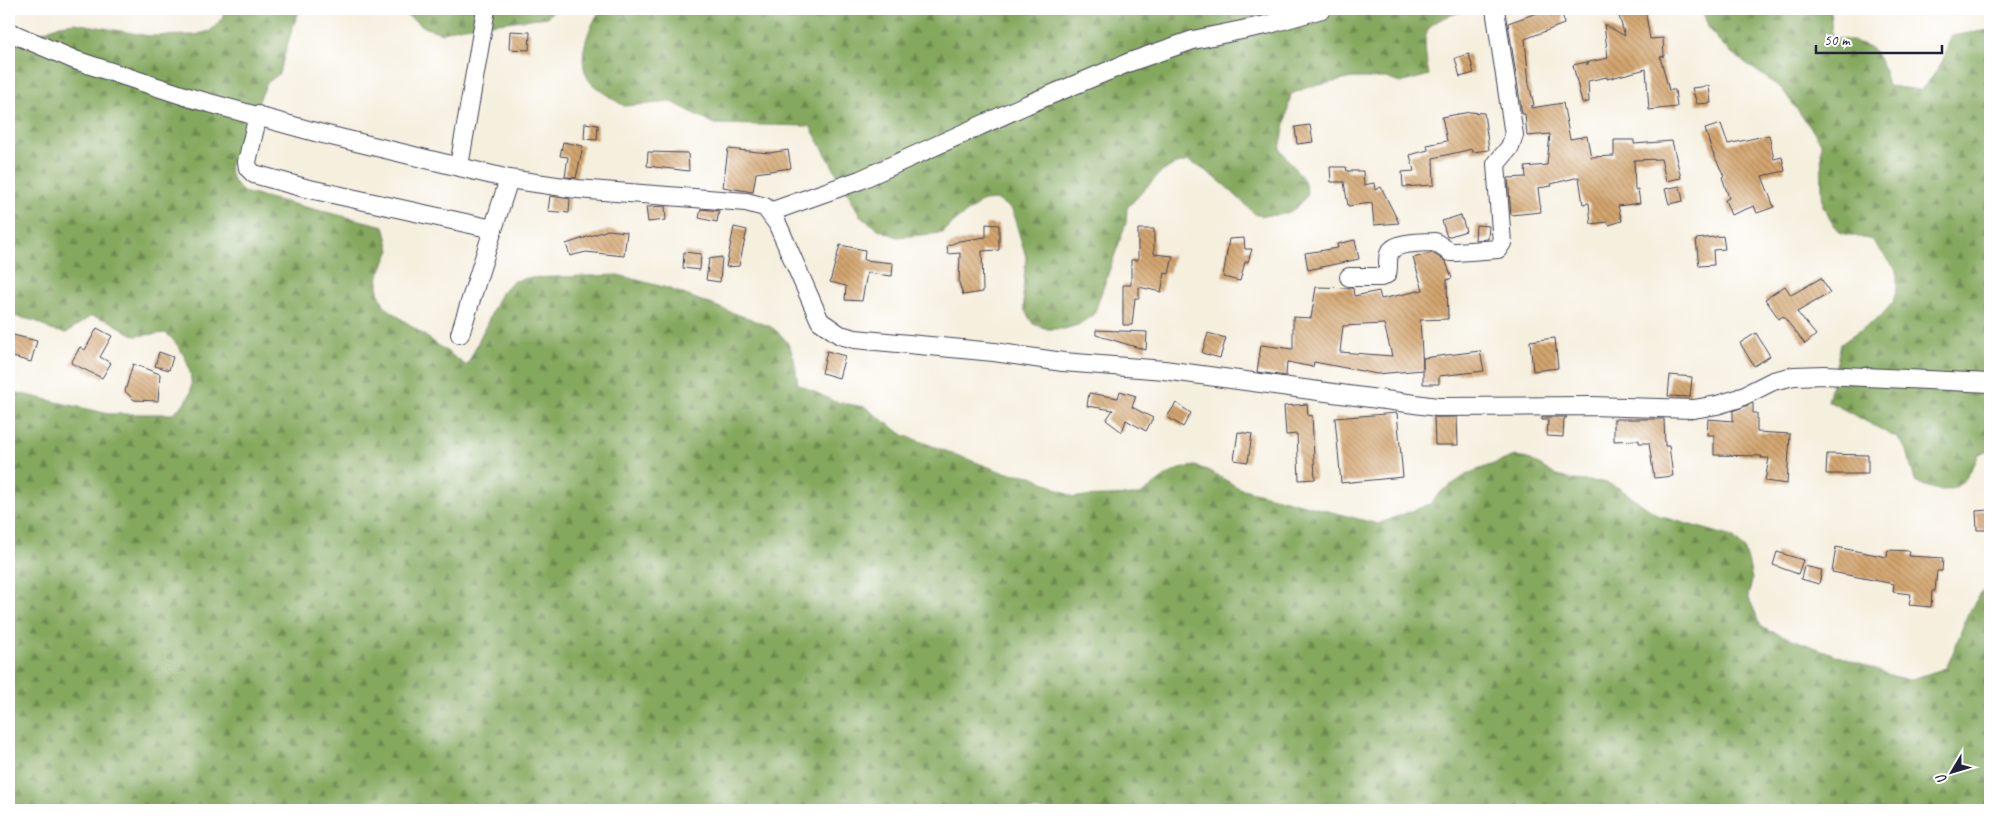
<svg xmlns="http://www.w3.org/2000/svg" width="1999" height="819" font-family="Caveat,sans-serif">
	<defs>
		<pattern id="forest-firs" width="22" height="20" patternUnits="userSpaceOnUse" patternTransform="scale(1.25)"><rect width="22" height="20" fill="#84a85d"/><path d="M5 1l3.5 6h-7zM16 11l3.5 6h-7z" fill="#6c884e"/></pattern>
		<pattern id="building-back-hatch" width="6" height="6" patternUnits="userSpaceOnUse" patternTransform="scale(1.25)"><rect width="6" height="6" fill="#d3a56e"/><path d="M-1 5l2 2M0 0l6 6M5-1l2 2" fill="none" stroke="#ab865c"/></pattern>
	</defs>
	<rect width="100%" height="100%" fill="#fff"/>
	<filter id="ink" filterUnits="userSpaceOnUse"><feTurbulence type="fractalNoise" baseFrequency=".02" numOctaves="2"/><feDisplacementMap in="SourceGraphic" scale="10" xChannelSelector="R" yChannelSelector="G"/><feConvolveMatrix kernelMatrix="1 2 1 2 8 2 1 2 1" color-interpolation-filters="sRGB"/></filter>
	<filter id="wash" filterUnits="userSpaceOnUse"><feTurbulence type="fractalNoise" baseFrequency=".0096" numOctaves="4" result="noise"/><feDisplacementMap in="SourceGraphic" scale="20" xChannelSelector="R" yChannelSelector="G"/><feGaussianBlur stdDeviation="1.12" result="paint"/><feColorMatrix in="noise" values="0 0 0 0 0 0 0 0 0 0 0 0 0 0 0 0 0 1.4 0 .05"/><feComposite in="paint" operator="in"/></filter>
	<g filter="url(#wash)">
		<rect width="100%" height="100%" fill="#f5efde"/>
		<!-- forest -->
		<g fill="url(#forest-firs)" stroke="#53654c">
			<path d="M225 9H300L292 29 279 74 267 83 229 167 233 181 243 192 384 226 390 250 378 277V292L385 307 467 366 501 293 512 282 526 278 618 275 667 288 771 327C794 343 794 357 798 384L836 402 865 407 903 435 1002 472 1032 476 1073 497 1140 495 1166 476 1179 469 1195 466 1210 471 1239 488 1378 524 1430 504 1442 491 1469 473 1515 456 1531 460 1557 476 1573 480 1604 482 1619 488 1659 516 1733 537 1744 548 1749 564 1752 580 1748 596 1762 628 1893 676 1909 680 1946 668C1962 637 1963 610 1990 584V810H9V391L109 414H172C179 408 191 399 191 389 193 367 181 346 166 333L135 336 108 320 91 316 66 333 51 330 36 321 9 315V29L15 32 40 33 60 25 75 23 149 36 195 35 210 31 222 19Z"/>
			<polygon points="397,9 555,9 547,17 457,28 442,33 426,28"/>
			<path d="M601 9H1470C1424 23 1420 26 1429 75L1400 83 1386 78H1352L1306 88 1291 94 1280 149 1303 179 1308 193C1295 216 1280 216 1256 215 1235 195 1215 173 1188 161L1173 165 1160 173 1127 208 1126 223 1094 314 1078 325 1064 329H1048L1033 324 1024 309 1023 292 1026 257 1012 210 998 200 983 201 955 221 943 233 897 237 880 230 861 217 810 126 714 124 672 102 624 106C615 100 594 88 589 80 575 59 589 27 601 9Z"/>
			<path d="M1702 9H1830L1832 37C1871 45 1878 43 1888 86L1920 90C1937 74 1946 60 1950 36L1990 30V449L1979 454C1965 488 1950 500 1915 481L1907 450 1897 438 1828 401 1841 344 1882 315 1893 302 1897 287V271L1872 240 1841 233 1831 221 1823 206 1822 191 1821 142 1782 89 1729 51 1718 40 1708 27Z"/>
		</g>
		<g id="blocks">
			<!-- building -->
			<g fill="url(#building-back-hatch)" fill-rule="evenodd">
				<polygon points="1548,9 1562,9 1564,24 1525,39 1529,84 1534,105 1531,106 1531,108 1563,103 1570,139 1587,136 1591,157 1614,156 1614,140 1634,140 1634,144 1672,141 1681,178 1666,181 1661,159 1634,160 1635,190 1638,189 1640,203 1618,206 1622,221 1609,225 1608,222 1591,224 1589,203 1583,204 1579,177 1551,184 1552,186 1538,188 1541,212 1511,215 1508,178 1526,177 1525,167 1547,165 1550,134 1527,136 1525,114 1522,114 1508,23"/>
				<polygon points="1632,9 1645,9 1650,39 1663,38 1664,56 1660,57 1669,90 1675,90 1677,107 1649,110 1646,69 1607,79 1607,77 1588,81 1589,102 1582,103 1573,65 1587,62 1587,65 1589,62 1608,58 1604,24 1625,36 1619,16 1633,12"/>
				<polygon points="510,31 530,32 529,50 509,49"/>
				<polygon points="1469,54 1474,73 1460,77 1455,58"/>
				<polygon points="1709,86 1711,103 1697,104 1692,88"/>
				<polygon points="1470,112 1484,113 1489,150 1472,152 1472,149 1433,158 1434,185 1403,187 1402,172 1414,171 1410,155 1428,150 1427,145 1447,141 1442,117"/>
				<polygon points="585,123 598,125 597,140 584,139"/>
				<polygon points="1721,124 1728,144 1769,135 1774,159 1782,157 1785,171 1762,176 1774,207 1757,213 1754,206 1731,215 1725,200 1729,198 1722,177 1724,176 1712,151 1705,129"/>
				<polygon points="1310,125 1313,142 1297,144 1295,127"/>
				<polygon points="563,142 583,146 576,178 565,177 568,157 560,156"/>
				<polygon points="728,149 769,153 788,150 791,168 756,173 753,192 723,187"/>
				<polygon points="648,152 688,153 689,171 647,166"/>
				<polygon points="1330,167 1346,167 1347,171 1363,171 1364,185 1374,183 1375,190 1381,187 1399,223 1374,225 1372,203 1348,206 1344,182 1331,182"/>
				<polygon points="1680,186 1683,201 1669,204 1665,189"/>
				<polygon points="550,196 570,199 569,213 548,211"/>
				<polygon points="665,206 666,220 648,222 646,207"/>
				<polygon points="701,209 719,211 717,222 699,218"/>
				<polygon points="1461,215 1466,231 1447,237 1442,221"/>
				<polygon points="986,224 999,225 999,250 982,251 983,292 963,295 959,283 960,253 948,254 947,246 959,241 986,237"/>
				<polygon points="1476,225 1489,226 1488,239 1475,240"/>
				<polygon points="734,227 747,230 739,266 726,267"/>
				<polygon points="1138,229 1154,229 1154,254 1173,256 1169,274 1165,273 1161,292 1139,287 1139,298 1135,298 1132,325 1123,325 1123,285 1131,285 1131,260 1138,260"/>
				<polygon points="608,230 627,232 624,256 586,252 570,256 566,244"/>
				<polygon points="1723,236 1725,249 1713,250 1714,265 1699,266 1696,239"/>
				<polygon points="1244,238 1245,249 1252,249 1248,262 1245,262 1240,281 1223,277 1229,239"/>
				<polygon points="1355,240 1359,259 1308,270 1305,253 1338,248 1337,244"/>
				<polygon points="840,245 865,250 864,260 893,263 892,276 867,273 862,301 845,300 846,286 830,282"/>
				<polygon points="684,252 701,254 700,270 683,268"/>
				<path d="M1432 253 1446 262 1452 278 1447 280 1448 319 1420 320 1423 369V358L1480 351 1484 371 1439 376V384H1423V370L1377 374 1314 362 1313 367 1287 362 1286 376 1257 372 1261 345 1293 349V317L1311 318 1316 287 1353 288 1354 296 1379 291 1381 299 1423 290 1413 258ZM1384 324 1392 356 1340 352 1343 326Z"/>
				<polygon points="722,257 720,282 706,280 709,259"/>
				<polygon points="1821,278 1830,293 1797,312 1816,335 1805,344 1783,316 1779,319 1765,299 1785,286 1791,295"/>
				<polygon points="97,328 112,336 100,357 111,363 102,378 71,363 80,347 85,350"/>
				<polygon points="1096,330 1147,332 1146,350 1096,335"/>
				<polygon points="1208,333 1226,338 1220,358 1202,353"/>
				<polygon points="1756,333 1770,356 1754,366 1740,343"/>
				<polygon points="9,334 37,341 31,362 9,356"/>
				<polygon points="1555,338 1558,368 1533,371 1530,341"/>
				<polygon points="827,351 845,356 839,378 822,373"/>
				<polygon points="159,352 173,357 169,370 155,366"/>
				<polygon points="133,364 160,374 158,401 134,400 125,391"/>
				<polygon points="1670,375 1692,377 1690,397 1668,396"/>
				<polygon points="1120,391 1136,396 1132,407 1153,418 1146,431 1126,420 1122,432 1106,420 1113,410 1087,406 1089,393 1118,398"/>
				<polygon points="1176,403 1191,413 1183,427 1167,417"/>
				<polygon points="1753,403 1753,413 1757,413 1757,432 1790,434 1787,484 1765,481 1769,458 1761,458 1762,456 1714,455 1714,435 1707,435 1708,419 1733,421 1733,411"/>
				<polygon points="1307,404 1308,416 1312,415 1315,479 1299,480 1297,434 1286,435 1284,406"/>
				<polygon points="1397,413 1403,477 1341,483 1335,418"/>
				<polygon points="1434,417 1457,417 1458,445 1435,445"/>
				<polygon points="1542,417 1567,417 1564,419 1563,437 1547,436 1548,420 1542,420"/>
				<polygon points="1614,419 1664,419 1665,446 1669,446 1673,476 1654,478 1649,443 1639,443 1639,440 1614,441"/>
				<polygon points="1238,432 1252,434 1248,462 1234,460"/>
				<polygon points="1827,454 1868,455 1868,474 1826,474"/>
				<polygon points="1990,510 1990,530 1977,530 1976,511"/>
				<polygon points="1836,547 1887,557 1888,550 1910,551 1909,556 1943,558 1942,571 1937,571 1935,591 1932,591 1931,607 1909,605 1911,594 1893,592 1894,584 1832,572"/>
				<polygon points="1777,552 1803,560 1798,574 1773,565"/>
				<polygon points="1804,566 1822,570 1819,584 1801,579"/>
			</g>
		</g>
	</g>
	<g filter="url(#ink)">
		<use href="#blocks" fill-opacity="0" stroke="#424153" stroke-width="1"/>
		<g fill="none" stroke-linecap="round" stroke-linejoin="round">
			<defs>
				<g id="street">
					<polyline points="9,32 75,60 191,98 319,133 509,179 577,189 746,202 765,207 777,223 820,321 840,335 855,339 994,352 1063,362 1164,370 1437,407 1590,406 1694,409 1717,405 1737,399 1773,381 1794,376 1824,375 1990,383"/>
					<polyline points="258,115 247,162 248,168 254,174 305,188 493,229"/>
					<polyline points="459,166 486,9"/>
					<polyline points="770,212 860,180 1026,105 1130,62 1193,40 1266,25 1322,9"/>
					<path d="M1349 277H1381L1387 274C1389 268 1387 260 1389 254 1394 241 1424 243 1435 242L1450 252H1456L1498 249 1502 243 1496 164 1510 147 1514 135 1495 9"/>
					<polyline points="460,334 509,179"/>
				</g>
			</defs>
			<!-- street casing -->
			<use href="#street" stroke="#424153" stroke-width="20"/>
			<!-- street -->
			<use href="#street" stroke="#fff" stroke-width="18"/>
		</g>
	</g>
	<!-- margin -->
	<rect width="1999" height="819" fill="none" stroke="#fff" stroke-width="30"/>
	<!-- north arrow -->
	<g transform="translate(1952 772) rotate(232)" stroke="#ffffff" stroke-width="4" paint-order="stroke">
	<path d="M0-4L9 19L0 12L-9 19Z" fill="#22223b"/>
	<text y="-8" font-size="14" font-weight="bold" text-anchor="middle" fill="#22223b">U</text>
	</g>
	<!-- scale -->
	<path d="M1816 45v8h126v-8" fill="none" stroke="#22223b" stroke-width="2.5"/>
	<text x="1824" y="45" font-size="15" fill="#22223b" stroke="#ffffff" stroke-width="4" paint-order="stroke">50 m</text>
</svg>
